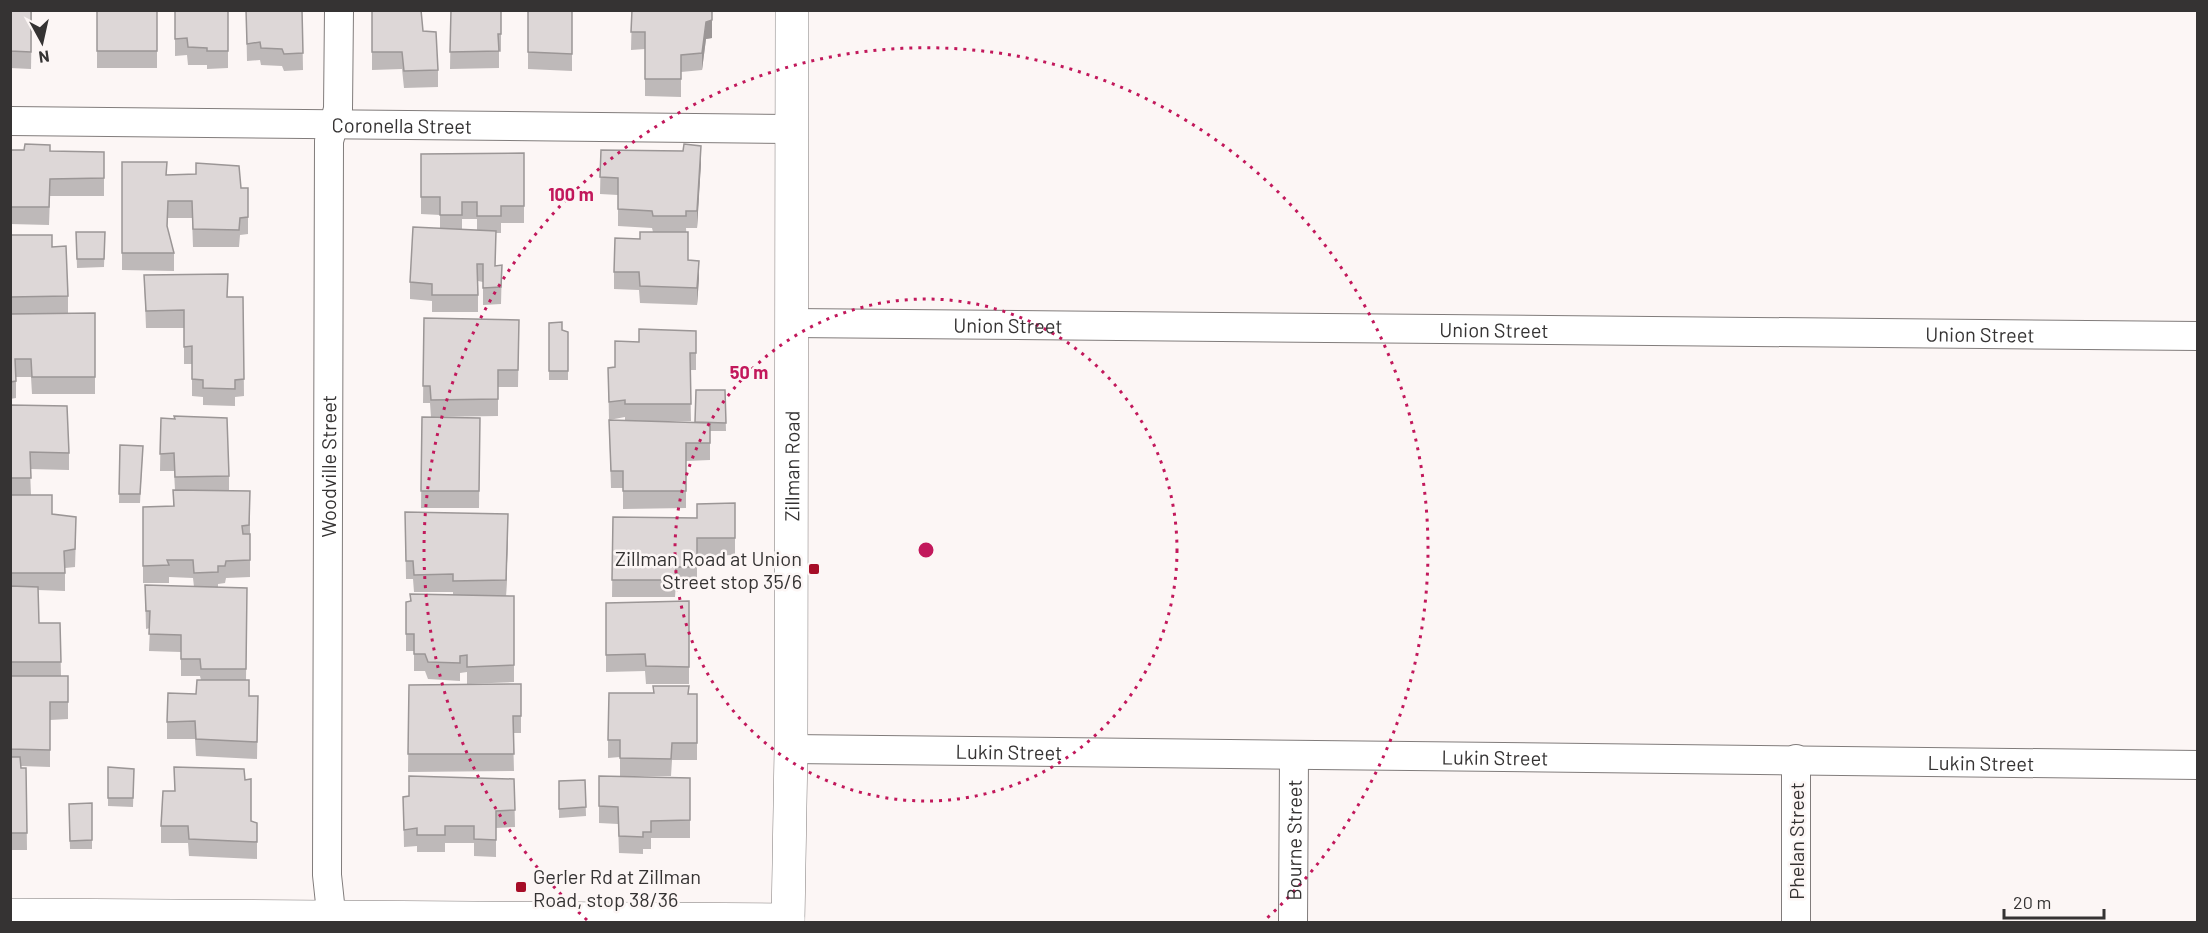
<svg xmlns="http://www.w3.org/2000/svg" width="2208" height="933" font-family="Barlow,sans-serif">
	<rect width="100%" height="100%" fill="#fcf6f5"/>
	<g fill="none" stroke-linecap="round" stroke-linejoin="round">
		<defs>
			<g id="street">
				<path id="s1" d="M10 121 791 129"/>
				<path id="s2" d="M792 323 2198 336"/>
				<path id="s3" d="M791 749 2198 765"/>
				<path id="s4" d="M332 922 327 875 329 141 338 109 339 10"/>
				<path id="s5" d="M1293 922 1294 756"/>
				<polyline points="1796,922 1796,759"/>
			</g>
			<g id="secondary">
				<polyline points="10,915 788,920"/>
				<path id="s6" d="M788 922 791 749 792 10"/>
			</g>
		</defs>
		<!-- street casing -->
		<use href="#street" stroke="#817c7b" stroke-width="30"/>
		<!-- secondary casing -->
		<use href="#secondary" stroke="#817c7b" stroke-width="34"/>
		<!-- street -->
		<use href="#street" stroke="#fff" stroke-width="28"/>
		<!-- secondary -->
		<use href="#secondary" stroke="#fff" stroke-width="33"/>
	</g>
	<!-- wall -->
	<g fill="#beb9b9" fill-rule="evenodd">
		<polygon points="10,10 32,10 31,69 10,68"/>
		<rect x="97" y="10" width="60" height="58"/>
		<polygon points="175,10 228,10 228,68 207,69 207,65 188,65 187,55 175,56"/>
		<polygon points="246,10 302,10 303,70 284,71 282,66 261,65 260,60 247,61"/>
		<polygon points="372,10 423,31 438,70 438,87 404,88 402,69 372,70"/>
		<polygon points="451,10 501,11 501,52 499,51 499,68 450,69"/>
		<polygon points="528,10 572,10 572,71 528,69"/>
		<polygon points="632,10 712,38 706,39 702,70 681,72 681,97 645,96 645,49 631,50"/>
		<polygon points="10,150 104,152 104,196 50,196 49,225 10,224"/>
		<polygon points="601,150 701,163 697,228 686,228 688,260 699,278 697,305 640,303 639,290 614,289 614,272 640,239 653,232 652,228 618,226 618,195 600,194"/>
		<path d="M524 153V223H501V233H496L495 266 502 265 501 304 483 305V282L478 281V312H432V301L410 299V282L440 228V215L421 214V154ZM462 219H477V230H462Z"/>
		<polygon points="122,162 167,175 241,188 248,206 248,234 240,235 239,247 193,247 192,218 168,218 167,229 174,253 174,271 122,270"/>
		<polygon points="76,232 105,232 104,267 77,268"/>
		<polygon points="10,235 52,247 68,296 68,313 95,313 95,394 32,394 31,377 16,377 16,398 10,399 10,314 46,314 10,314"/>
		<polygon points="144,275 227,297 243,297 244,396 235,397 235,406 203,405 203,397 192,396 192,364 184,364 184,328 146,328"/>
		<polygon points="424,318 519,320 518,387 498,387 498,416 431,417 430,403 423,403"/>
		<polygon points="549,323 562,330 568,332 568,380 549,380"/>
		<polygon points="696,331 696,370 690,370 691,421 637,421 695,423 725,390 726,431 710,431 710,460 686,461 686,508 623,509 623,488 611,488 609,420 625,420 625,417 609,420 608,368 615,367 639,342"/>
		<polygon points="10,405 69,453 69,470 30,469 31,495 76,534 75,567 65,568 65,591 38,590 39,623 60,623 61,676 68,676 68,719 50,720 50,767 21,766 21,768 26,768 27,850 10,850"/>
		<polygon points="422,417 480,418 479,508 421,508"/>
		<polygon points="161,418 229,476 229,491 250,491 250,577 226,578 225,583 218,584 218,587 247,588 246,680 249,696 258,696 257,759 196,756 195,739 167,739 167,722 196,694 201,680 200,676 181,676 181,652 149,651 150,628 146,629 145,585 194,587 193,578 169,577 169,583 143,583 143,507 173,506 173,490 175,490 174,471 160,471"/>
		<polygon points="120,445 143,446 140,503 119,503"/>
		<polygon points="735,503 735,555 697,556 697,584 676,584 675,597 612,597 613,517 697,518"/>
		<polygon points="405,512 508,531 506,596 514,596 514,682 467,684 467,672 460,673 460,681 428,679 425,671 414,671 414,651 406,651 406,602 410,601 410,594 453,595 453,592 414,592 413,579 406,579"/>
		<polygon points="689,601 689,684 646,684 645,671 606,672 606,603"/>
		<polygon points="521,684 521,733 513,733 514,771 408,772 409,685"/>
		<polygon points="653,686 689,694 697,694 697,760 672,760 671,776 620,776 620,757 608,758 608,740 653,693"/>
		<polygon points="108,767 134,769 133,807 108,806"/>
		<polygon points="174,767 245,780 251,821 257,823 257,859 189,856 188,843 161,843 161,826 175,791"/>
		<polygon points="599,776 690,778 690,838 651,838 651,849 643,849 643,854 619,853 618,824 599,823"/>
		<polygon points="514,779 515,827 496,828 496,857 474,856 474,843 445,843 445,852 417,852 417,846 404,847 403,797"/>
		<polygon points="585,780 586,816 559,818 559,781"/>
		<polygon points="92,803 92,849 70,849 69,804"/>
	</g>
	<!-- shaded-wall -->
	<g fill="#9b9696">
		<polygon points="712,20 712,38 706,39 702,70 702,53 706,22"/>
		<polygon points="701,146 701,163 697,228 697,211"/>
		<polygon points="699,261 699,278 697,305 697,288"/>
		<polygon points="508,514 508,531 506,597 506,580"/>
	</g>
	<!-- building -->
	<g fill="#ddd7d7" stroke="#9b9696" stroke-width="1.5">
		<polygon points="10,10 31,10 31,52 10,51"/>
		<rect x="97" y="10" width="60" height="41"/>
		<polygon points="175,10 228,10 228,51 207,51 207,48 188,47 187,38 175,39"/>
		<polygon points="246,10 302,10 303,53 284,54 282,49 261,48 260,42 247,44"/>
		<polygon points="372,10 421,10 423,31 436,32 438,70 404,71 402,52 372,52"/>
		<polygon points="451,10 501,11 501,34 498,34 499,51 450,52"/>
		<polygon points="528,10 572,10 572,54 528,52"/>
		<polygon points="632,10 712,10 712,20 706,22 702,53 681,55 681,79 645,79 645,32 631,32"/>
		<polygon points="25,144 50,145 50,151 104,152 104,178 50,179 49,207 10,207 10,150 24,150"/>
		<polygon points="684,144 701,146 697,211 686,211 686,216 653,216 652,211 618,209 618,178 600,177 601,150 683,151"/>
		<polygon points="524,153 524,206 501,206 501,216 477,216 477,202 462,202 462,215 440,215 440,197 421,197 421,154"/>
		<polygon points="122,162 167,162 166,175 196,174 196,163 239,166 241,188 248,188 248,217 240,218 239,230 193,229 192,201 168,201 167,226 174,253 122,253"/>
		<polygon points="413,227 496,231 495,266 502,265 501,287 483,288 483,264 477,264 478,295 432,295 432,284 410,282"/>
		<polygon points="76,232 105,232 104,259 77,259"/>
		<polygon points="640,232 688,232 688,260 699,261 697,288 640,286 639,272 614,272 615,238 640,239"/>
		<polygon points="10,235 52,235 52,247 66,246 68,296 10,297"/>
		<polygon points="228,274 227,297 243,297 244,379 235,380 235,389 203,388 203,380 192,379 192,346 184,347 184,310 146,311 144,275"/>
		<polygon points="95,313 95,377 32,377 31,359 15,359 16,381 10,382 10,314"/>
		<polygon points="424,318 519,320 518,370 498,370 498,399 431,400 430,386 423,386"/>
		<polygon points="562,322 562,330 568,332 568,371 549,371 549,323"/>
		<polygon points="639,329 696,331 696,353 690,353 691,404 625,404 625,400 609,402 608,368 615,367 615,341 639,342"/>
		<polygon points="696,390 725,390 726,423 695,422"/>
		<polygon points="10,405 67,406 69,453 30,452 31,478 10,478"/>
		<polygon points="174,416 227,418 229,476 175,477 174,453 160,454 161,418 175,419"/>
		<polygon points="422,417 480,418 479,491 421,491"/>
		<polygon points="609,420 710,423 710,443 686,443 686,491 623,491 623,471 611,471"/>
		<polygon points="120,445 143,446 140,494 119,494"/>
		<polygon points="173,490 250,491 249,525 242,526 243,534 250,534 250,560 226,561 225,566 218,566 218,572 194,573 193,560 167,560 169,565 143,566 143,507 174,506"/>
		<polygon points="10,495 52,495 52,514 76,517 75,549 64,551 65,573 10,573"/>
		<polygon points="735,503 735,538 697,538 697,567 676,567 675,580 612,580 613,517 697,518 697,504"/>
		<polygon points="405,512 508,514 506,580 453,581 453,574 414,575 413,561 406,561"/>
		<polygon points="145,585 247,588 246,669 201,669 200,659 181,659 181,635 149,634 150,611 146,611"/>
		<polygon points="10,586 38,587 39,623 60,623 61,662 10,662"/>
		<polygon points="410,594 514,596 514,665 467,667 467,655 460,656 460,663 428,662 425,654 414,654 414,634 406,634 406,602 411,601"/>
		<polygon points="689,601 689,667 646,666 645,654 606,655 606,603"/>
		<polygon points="10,676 68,676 68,702 50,702 50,750 10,749"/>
		<polygon points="197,680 249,680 249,696 258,696 257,742 196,739 195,721 167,722 168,693 196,694"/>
		<polygon points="521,684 521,716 513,716 514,754 408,754 409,685"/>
		<polygon points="653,686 689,686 688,694 697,694 697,743 672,743 671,759 620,758 620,740 608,740 609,693 654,693"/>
		<polygon points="10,757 20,757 21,768 26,768 27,833 10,833"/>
		<polygon points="108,767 134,769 133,798 108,798"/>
		<polygon points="174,767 244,769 245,780 251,779 251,821 257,823 257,842 189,839 188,826 161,826 163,791 175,791"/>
		<polygon points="409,776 514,779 515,810 496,811 496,840 474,839 474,826 445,826 445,835 417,835 417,828 404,830 403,797 409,796"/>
		<polygon points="599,776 690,778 690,820 651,821 651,832 643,832 643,837 619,836 618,807 599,806"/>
		<polygon points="585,780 586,807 559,809 559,781"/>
		<polygon points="92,803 92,840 70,841 69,804"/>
	</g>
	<!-- distance rings -->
	<g fill="none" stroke="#c2185b" stroke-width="3" stroke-dasharray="3 6">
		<circle cx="926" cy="550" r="251"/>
		<path d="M587 920A502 502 0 1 1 1265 920"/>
	</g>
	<!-- markers -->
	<g fill="#a60d27" stroke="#fcf6f5" stroke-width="2">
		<rect x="808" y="563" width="12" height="12" rx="3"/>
		<rect x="515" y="881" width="12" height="12" rx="3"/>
	</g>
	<g text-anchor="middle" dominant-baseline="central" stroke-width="5" stroke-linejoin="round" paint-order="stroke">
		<!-- street labels -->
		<g font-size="20" fill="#353333" stroke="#fcf6f5">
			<text stroke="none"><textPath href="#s1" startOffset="392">Coronella Street</textPath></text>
			<text stroke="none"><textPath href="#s2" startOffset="216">Union Street</textPath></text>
			<text stroke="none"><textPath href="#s2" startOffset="702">Union Street</textPath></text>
			<text stroke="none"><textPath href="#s2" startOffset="1188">Union Street</textPath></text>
			<text stroke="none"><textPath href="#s4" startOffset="456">Woodville Street</textPath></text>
			<text stroke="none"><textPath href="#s6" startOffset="456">Zillman Road</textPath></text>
			<text stroke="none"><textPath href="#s3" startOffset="218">Lukin Street</textPath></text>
			<text stroke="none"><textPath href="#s3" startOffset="704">Lukin Street</textPath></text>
			<text stroke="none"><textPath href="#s3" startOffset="1190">Lukin Street</textPath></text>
			<text stroke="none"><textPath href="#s5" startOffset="82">Bourne Street</textPath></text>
			<text transform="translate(1796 841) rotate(-90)">Phelan Street</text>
		</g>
		<!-- poi labels -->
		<g font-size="20" fill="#353333" stroke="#fcf6f5" text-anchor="end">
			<text x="802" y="558">Zillman Road at Union<tspan x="802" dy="23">Street stop 35/6</tspan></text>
			<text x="533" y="876" text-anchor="start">Gerler Rd at Zillman<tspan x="533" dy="23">Road, stop 38/36</tspan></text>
		</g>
	</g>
	<circle cx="926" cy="550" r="9" fill="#c2185b" stroke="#fcf6f5" stroke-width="3"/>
	<g font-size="18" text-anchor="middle" font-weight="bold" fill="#c2185b" stroke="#fcf6f5" stroke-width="5" stroke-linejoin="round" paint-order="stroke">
		<text x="571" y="201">100 m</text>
		<text x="749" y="379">50 m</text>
	</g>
	<!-- border -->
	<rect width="2208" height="933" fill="none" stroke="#353333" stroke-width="24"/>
	<!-- north arrow -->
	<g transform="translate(42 42) rotate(172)" stroke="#fcf6f5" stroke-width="4.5" paint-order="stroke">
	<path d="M0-4.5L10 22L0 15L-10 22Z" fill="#353333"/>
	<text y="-9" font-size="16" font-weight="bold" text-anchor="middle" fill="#353333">N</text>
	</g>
	<!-- scale -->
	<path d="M2004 909v9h100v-9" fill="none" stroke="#353333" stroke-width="3"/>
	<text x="2013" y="909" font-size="18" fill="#353333" stroke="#fcf6f5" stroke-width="4.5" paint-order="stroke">20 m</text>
</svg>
